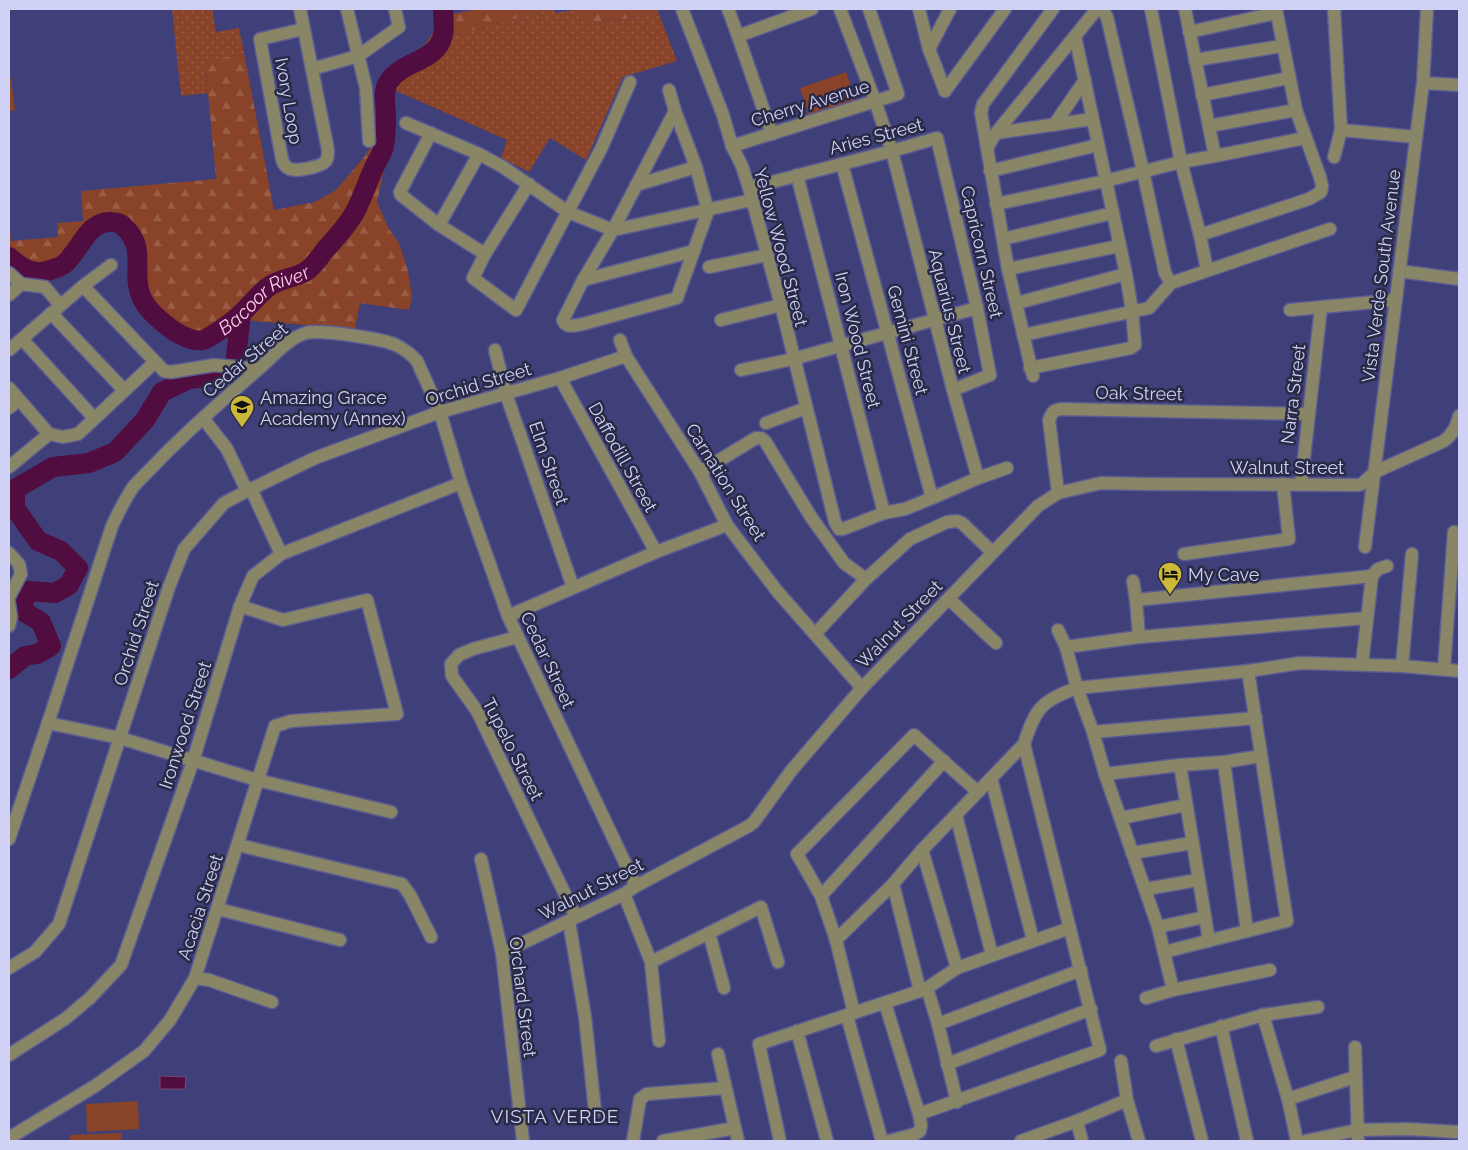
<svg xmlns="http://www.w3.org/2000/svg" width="1468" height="1150" font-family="Raleway,sans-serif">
	<defs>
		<pattern id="grass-dots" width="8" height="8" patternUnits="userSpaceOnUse" patternTransform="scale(1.25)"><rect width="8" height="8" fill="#894328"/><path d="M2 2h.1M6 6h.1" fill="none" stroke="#995d48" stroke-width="1.8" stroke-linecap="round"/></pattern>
		<pattern id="forest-firs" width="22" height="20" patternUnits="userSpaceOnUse" patternTransform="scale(1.25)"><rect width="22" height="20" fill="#894328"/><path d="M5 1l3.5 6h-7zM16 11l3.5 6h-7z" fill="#995d48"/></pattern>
	</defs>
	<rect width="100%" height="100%" fill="#3f3f79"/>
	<!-- grass -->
	<g fill="url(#grass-dots)">
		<polygon points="172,9 212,9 216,32 239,28 244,53 205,62 208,93 181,96"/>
		<path d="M551 9H553L556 13 579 9 585 21 598 23 659 14 677 61 623 77 586 160 550 138 529 172 501 158 507 140 390 88 398 80 408 74 448 40 450 35C484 29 517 17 551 9Z"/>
	</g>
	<!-- forest -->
	<g fill="url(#forest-firs)">
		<path d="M478 9H551C517 17 484 29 450 35L442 50 398 80 390 88 391 126 388 150 377 202 389 229 399 243 408 271 412 296 409 310 360 303 355 329C325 326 294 324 264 322 257 322 247 319 241 321 234 323 223 333 215 337 206 341 195 345 186 342 172 339 145 313 137 301 124 279 143 253 121 229L111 227 101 231 63 269 52 276 31 278 13 270 9 266V220L11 241 58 237 57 223 83 221 81 191 216 179 205 62 244 53 274 210 315 202 336 190 365 156 377 139 375 88 389 70 425 45 434 31 435 16 448 15Z"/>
		<polygon points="579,9 657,9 659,14 598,23 585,21"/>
		<polygon points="9,78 11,78 15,110 9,111"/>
	</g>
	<!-- pitch -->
	<g fill="#894328">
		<polygon points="846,72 856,101 809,117 800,88"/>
		<polygon points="138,1101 139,1129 87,1132 86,1104"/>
		<polygon points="121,1133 122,1141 70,1141 70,1135"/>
	</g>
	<!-- water -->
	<polygon fill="#510d3f" stroke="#774876" points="160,1076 186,1077 185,1089 160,1089"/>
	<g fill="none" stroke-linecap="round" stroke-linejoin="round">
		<!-- river -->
		<g stroke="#510d3f" stroke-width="20">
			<path id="s1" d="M9 257C23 269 34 277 53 269 56 268 60 267 63 265 80 252 87 220 112 222 118 222 122 224 125 228 147 248 131 272 141 296 147 311 162 322 174 331 182 336 193 342 203 340 207 339 212 335 216 333 225 327 235 320 243 312 251 304 258 295 267 288 280 277 296 279 308 270 314 265 320 257 325 250 336 238 347 226 355 212 362 199 367 183 373 170 376 162 382 155 384 146 386 136 386 126 386 116 386 104 382 93 388 83 401 60 437 63 443 35 445 26 443 17 443 9"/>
			<polyline points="9,669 25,656 37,654 51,646 41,622 26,613 22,605 28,591 55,593 69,585 78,568 61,551 38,541 15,508 15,489 53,467 89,463 115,452 145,420 162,392 189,379 223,375 235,365 241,314"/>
		</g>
		<defs>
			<g id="minor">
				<path d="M300 9 328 150C328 153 328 158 326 161 321 167 294 173 288 168 283 165 282 160 281 154L260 39 304 29"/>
				<polyline points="347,9 366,88 369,141"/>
				<polyline points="682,9 723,115 732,146 742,166 749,188 781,305 835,522 839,529 843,529 884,513 905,509 932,498 842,164"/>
				<polyline points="728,9 738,36"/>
				<polyline points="840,9 875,101 892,151 953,390 978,478"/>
				<polyline points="919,9 929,49 945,91"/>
				<polyline points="1102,9 1107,17 1143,171 1165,273 1171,283 1330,229"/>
				<polyline points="1151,9 1181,162 1200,235 1207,270"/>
				<polyline points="1185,9 1215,156 1305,138"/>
				<polyline points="1334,9 1341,130 1416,137"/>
				<polyline points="1189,32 1276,13"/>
				<polyline points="929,49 950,9"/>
				<polyline points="1195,60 1282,46"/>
				<polyline points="312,69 358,56 399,27 395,9"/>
				<polyline points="1423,83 1459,85"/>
				<path d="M669 90 675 111 696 167 708 211 677 298 583 324C575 325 566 329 563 320L583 280 613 230 752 200"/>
				<polyline points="945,91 1005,9"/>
				<polyline points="1202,95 1289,78"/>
				<polyline points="406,123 479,154 503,167 568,212 613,230 675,111"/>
				<polyline points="1054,125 1085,80"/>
				<polyline points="1209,126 1296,110"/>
				<polyline points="431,133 400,192 401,195 439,225 485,254 529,184"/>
				<polyline points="996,133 1092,119"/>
				<polyline points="772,134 738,36 812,9"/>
				<polyline points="732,146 898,94 869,9"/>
				<polyline points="987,148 996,133 1097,9"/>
				<polyline points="1334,157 1341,130"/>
				<polyline points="990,171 1098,145"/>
				<polyline points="797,175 884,513"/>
				<polyline points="636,185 696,167"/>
				<polyline points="749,188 892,151 937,138 977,308 990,375 953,390"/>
				<polyline points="996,204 1105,181 1181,162 1215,156"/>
				<polyline points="439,225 479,154"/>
				<polyline points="1200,235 1309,199 1321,192 1322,186 1320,177 1296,110 1276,9"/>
				<polyline points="1003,239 1113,213"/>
				<polyline points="485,254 473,278 516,310 602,147 630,82"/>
				<polyline points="709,267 767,255"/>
				<polyline points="1008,269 1119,246"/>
				<polyline points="1399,271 1459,279"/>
				<polyline points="9,273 21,284 45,287 60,305"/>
				<polyline points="583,280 694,251"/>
				<polyline points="83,286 164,371 171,372 214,365 258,369"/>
				<polyline points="9,295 21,284"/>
				<polyline points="1017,303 1126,274"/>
				<polyline points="1290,310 1396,300"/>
				<polyline points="51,313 124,390"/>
				<polyline points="721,320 781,305"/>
				<polyline points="1023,335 1149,308 1171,283"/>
				<polyline points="22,339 94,418"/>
				<polyline points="620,340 626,356 700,472 727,525 777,591 862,688"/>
				<polyline points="9,350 83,286 111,265"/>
				<polyline points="495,350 506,394 573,587"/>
				<polyline points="1030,368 1131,348 1135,345 1132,311 1126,274 1075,36"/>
				<polyline points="741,370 793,359 977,308"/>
				<polyline points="1033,376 1008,269 981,113 983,104 1053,9"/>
				<polyline points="560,378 656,552"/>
				<polyline points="9,388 49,434"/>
				<polyline points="9,408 19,400"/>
				<polyline points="203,418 227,449 247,491"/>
				<polyline points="766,423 806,408"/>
				<polyline points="49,434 63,437 78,434 155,362"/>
				<polyline points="9,467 49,434"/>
				<polyline points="700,472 756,438 761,438 765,441 811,517 844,563 866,579"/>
				<polyline points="1301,484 1321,308"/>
				<polyline points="251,489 281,554"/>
				<path d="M1058 493 1049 420C1052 413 1053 410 1061 409L1309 414"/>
				<polyline points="932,498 978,478 1007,468"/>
				<polyline points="1365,547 1423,83 1427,9"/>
				<polyline points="9,553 19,564 21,574 9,597"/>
				<polyline points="1184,554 1289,539 1283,484"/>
				<polyline points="1372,576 1378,569 1387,566"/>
				<polyline points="1133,581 1136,600 1139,637"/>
				<polyline points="949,599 996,643"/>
				<polyline points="1136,600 1372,576 1362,664"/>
				<polyline points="9,603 11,617 9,626"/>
				<polyline points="508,616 656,552 727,525"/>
				<polyline points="1058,630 1066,647 1077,688 1093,732 1105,774 1158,927 1173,990"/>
				<polyline points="815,634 866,579 910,539 947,522 957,521 962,523 992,552"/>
				<polyline points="517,637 473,649 459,655 451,664 452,676 477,711 576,917"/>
				<polyline points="1066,647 1139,637 1367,618"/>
				<polyline points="1402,666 1412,554"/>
				<polyline points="1444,669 1454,532"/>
				<polyline points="48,723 120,738 257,780 391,812"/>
				<polyline points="1093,732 1256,718"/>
				<polyline points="1224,762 1247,931"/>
				<polyline points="1180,765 1209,941"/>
				<polyline points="1105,774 1180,765 1224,762 1261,756"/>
				<polyline points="991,778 1033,940"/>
				<polyline points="956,815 992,955"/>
				<polyline points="1121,818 1186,805"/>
				<path d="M9 839 48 723 112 526C119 512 125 498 134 486 143 476 154 466 163 456 194 425 227 396 261 367 273 356 290 337 306 333 319 329 383 339 396 345 404 349 411 354 417 361L440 412 461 483 508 616 636 886"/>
				<polyline points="238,845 402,884 410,895 431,937"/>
				<polyline points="922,850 957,968"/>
				<polyline points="1132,853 1192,843"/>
				<polyline points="481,859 502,953 523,1141"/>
				<polyline points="893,884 920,991"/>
				<polyline points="1146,889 1198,880"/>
				<polyline points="624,894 651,962 659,1041"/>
				<polyline points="821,896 944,761"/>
				<polyline points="218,909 340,940"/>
				<polyline points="569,921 585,1017 595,1111"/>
				<polyline points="1158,927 1205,917"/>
				<polyline points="709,933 724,988"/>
				<path d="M836 940 893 884 922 850 1024 744C1035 709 1042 700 1077 688L1248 671 1301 663 1402 666 1459 671"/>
				<polyline points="1164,952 1287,921 1248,671"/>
				<path d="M502 953 624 894 636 886 749 826 754 822 791 771 862 688 1038 506 1058 493 1101 483 1148 484 1358 485 1362 484 1375 472 1444 441C1453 434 1456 427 1459 416"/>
				<polyline points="651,962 761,907 778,962"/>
				<polyline points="9,968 35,952 59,924 169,587 184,549 224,503 247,491 315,458 440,412 560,378 626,356"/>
				<polyline points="195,978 209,980 272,1002"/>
				<polyline points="927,988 938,1024 957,1102"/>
				<polyline points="1146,998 1173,990 1270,970"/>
				<polyline points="885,1003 919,1114"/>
				<polyline points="854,1013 836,940 821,896 797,854 914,735 978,792"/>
				<polyline points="1263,1015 1288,1099 1297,1141"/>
				<polyline points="847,1016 882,1141"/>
				<polyline points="938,1024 1081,970"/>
				<polyline points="1221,1026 1247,1141"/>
				<polyline points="797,1031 827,1141"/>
				<polyline points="1176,1039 1202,1141"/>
				<polyline points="1156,1046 1263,1015 1318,1007"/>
				<polyline points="1355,1047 1358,1141"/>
				<polyline points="718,1054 738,1141"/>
				<polyline points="9,1055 65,1019 90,998 121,965 193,761 240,606 253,576 281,554 461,483"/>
				<polyline points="1121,1061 1127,1100 1139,1141"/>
				<polyline points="947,1064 1091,1009"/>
				<polyline points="1288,1099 1355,1077"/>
				<polyline points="1077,1121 1082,1141"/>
				<polyline points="9,1138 95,1086 144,1051 170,1020 195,978 275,726 291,721 397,714 367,600 283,620 240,606"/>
				<polyline points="633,1141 640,1099 647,1094 725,1088"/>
				<polyline points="663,1141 735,1128"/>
				<polyline points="780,1141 759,1044 920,991 927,988 957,968 1070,928"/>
				<polyline points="889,1141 915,1134 920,1131 921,1125 919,1114 1100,1050 1024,744"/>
				<polyline points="1021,1141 1077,1121 1127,1100"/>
				<polyline points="1305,1141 1357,1130 1408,1129 1459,1132"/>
			</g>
		</defs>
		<!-- minor casing -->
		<use href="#minor" stroke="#5c5c92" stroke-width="15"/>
		<!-- minor -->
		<use href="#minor" stroke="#898567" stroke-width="12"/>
	</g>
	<!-- icons -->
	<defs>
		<symbol id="school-pin" viewBox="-11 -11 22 30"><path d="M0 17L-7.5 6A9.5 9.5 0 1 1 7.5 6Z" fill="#ccb939" stroke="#292a45"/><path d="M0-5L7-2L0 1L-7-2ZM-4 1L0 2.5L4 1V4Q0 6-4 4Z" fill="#111"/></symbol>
		<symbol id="hotel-pin" viewBox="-11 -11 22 30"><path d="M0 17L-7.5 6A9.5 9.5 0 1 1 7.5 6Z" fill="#ccb939" stroke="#292a45"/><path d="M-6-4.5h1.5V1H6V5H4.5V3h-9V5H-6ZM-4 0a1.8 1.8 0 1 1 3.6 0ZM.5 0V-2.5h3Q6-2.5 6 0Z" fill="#111"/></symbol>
	</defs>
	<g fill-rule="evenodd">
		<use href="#school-pin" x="228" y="393" width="28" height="38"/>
		<use href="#hotel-pin" x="1156" y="560" width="28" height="38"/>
	</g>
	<g text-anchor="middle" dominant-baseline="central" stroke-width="5" stroke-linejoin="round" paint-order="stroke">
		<!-- street labels -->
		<g font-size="18" fill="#cfd2f5" stroke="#292a45">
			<text transform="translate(289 101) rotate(80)">Ivory Loop</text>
			<text transform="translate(810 103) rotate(-17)">Cherry Avenue</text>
			<text transform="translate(876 136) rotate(-15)">Aries Street</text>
			<text transform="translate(781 247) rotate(75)">Yellow Wood Street</text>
			<text transform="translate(982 252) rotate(77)">Capricorn Street</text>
			<text transform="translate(1381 276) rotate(-83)">Vista Verde South Avenue</text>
			<text transform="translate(950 311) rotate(76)">Aquarius Street</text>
			<text transform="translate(858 340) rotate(76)">Iron Wood Street</text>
			<text transform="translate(908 340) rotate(75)">Gemini Street</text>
			<text transform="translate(245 360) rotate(-40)">Cedar Street</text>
			<text transform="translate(478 384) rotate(-17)">Orchid Street</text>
			<text transform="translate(1139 393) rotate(1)">Oak Street</text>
			<text transform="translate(1293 394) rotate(-83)">Narra Street</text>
			<text transform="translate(623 457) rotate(61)">Daffodill Street</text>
			<text transform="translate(549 463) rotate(71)">Elm Street</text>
			<text x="1287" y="467">Walnut Street</text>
			<text transform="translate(726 482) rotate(58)">Carnation Street</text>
			<text transform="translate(899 624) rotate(-46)">Walnut Street</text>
			<text transform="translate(136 633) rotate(-72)">Orchid Street</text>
			<text transform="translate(548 660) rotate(65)">Cedar Street</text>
			<text transform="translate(185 725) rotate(-72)">Ironwood Street</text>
			<text transform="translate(513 749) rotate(63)">Tupelo Street</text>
			<text transform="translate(591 889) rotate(-27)">Walnut Street</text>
			<text transform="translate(200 907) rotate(-72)">Acacia Street</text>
			<text transform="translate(523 997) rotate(83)">Orchard Street</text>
		</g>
		<!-- poi labels -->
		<g font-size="18" fill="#cfd2f5" stroke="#292a45" text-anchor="start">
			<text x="260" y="397">Amazing Grace<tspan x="260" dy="21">Academy (Annex)</tspan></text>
			<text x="1188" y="574">My Cave</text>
		</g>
		<!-- water labels -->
		<g font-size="19" font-style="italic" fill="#fdcbe9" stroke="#292a45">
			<text stroke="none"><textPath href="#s1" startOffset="368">Bacoor River</textPath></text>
		</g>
		<!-- neighbourhood labels -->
		<g font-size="19" letter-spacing="1" fill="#cfd2f5" stroke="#292a45">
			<text x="555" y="1116">VISTA VERDE</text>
		</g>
	</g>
	<!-- border -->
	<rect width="1468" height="1150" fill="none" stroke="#cfd2f5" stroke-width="20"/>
</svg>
